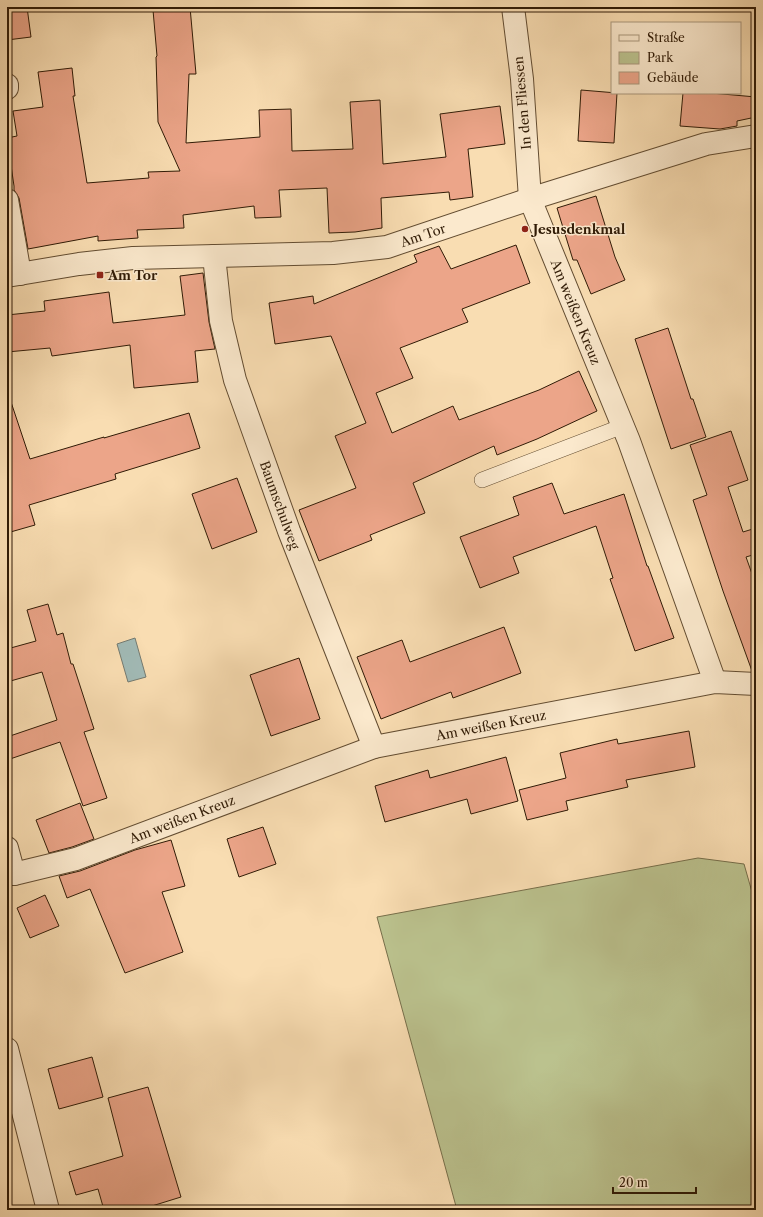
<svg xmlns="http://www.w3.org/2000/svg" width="763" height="1217" font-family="'Libre Caslon Text',serif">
	<rect width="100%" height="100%" fill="#f9ddb2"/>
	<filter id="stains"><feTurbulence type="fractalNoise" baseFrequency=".005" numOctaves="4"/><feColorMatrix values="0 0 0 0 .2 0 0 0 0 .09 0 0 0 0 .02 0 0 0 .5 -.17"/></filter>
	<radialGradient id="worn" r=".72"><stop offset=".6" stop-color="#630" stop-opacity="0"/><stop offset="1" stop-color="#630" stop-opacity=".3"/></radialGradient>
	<!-- green -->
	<polygon fill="#bbc28e" stroke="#766e4a" points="698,858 744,864 756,906 756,1210 457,1210 377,917"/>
	<!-- water -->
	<polygon fill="#a1bab6" stroke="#747a70" points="135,638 146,677 128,682 117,644"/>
	<!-- building -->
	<g fill="#eca589" stroke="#301b06">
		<polygon points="7,7 27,7 31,37 7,40"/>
		<polygon points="190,7 196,74 189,74 186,143 260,137 259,110 291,109 292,151 353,149 350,102 380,100 383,164 446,157 440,114 500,106 505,144 468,149 473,197 450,200 449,192 381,198 382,228 355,232 329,233 327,188 279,190 281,217 255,218 254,206 183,215 184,228 137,230 138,238 98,241 98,236 28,249 19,198 14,190 14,186 7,138 17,136 13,111 43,107 38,72 72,68 75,96 73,96 87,183 149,178 148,172 180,171 158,122 156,57 157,56 153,10"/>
		<polygon points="581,90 617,93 614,143 578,141"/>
		<polygon points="683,93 711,93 756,97 756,117 737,121 737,126 720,129 680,126"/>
		<polygon points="596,196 615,257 625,280 591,294 577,260 573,260 557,208"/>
		<polygon points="516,245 530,283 462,309 468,322 400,348 413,378 376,393 392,433 453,406 459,420 539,390 579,371 597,411 537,439 497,455 494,446 413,483 425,513 370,535 372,540 319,561 299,510 356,488 335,436 366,423 331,336 275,344 269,303 313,296 314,304 417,262 414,255 439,246 451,269"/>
		<polygon points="203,273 209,322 215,349 195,351 198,382 134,388 130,345 52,356 50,348 7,352 7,315 45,311 44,301 109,292 113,323 185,315 180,276"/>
		<polygon points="668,328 691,399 693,399 706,437 671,449 635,339"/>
		<polygon points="7,402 11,402 30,459 104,437 104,438 189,413 200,448 115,474 116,479 29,505 35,525 7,533"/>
		<polygon points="731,431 748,480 728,487 743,532 756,528 756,554 746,557 756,585 756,671 752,671 723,591 693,500 707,495 690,445"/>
		<polygon points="237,478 257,532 212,549 192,494"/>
		<polygon points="552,483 564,514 624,494 647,566 648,566 674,638 635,651 610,579 613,578 596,526 513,557 519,573 480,588 460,537 519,515 513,497"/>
		<polygon points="48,604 57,635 63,633 71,664 73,664 94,729 84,732 107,798 83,806 60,742 7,760 7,737 57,720 42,672 7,682 7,649 36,641 27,610"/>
		<polygon points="504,627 521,673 453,698 451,692 381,719 357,657 402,640 410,662"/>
		<polygon points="299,658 320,719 271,736 250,675"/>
		<polygon points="689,731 695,767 626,780 628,787 566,801 568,810 527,820 519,790 566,778 560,753 617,739 618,744"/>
		<polygon points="506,757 518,801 471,814 467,799 385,822 375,786 428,770 430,778"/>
		<polygon points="80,803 94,839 72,847 49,853 36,820"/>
		<polygon points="263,827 276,864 239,877 227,839"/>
		<polygon points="171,840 185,886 162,892 183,952 125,973 90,889 67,898 59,876 80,871 135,850"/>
		<polygon points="45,895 59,926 30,938 17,908"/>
		<polygon points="92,1057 103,1097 59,1109 48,1069"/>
		<polygon points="148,1087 181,1197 139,1210 104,1210 98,1189 76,1195 69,1172 123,1156 108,1098"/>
	</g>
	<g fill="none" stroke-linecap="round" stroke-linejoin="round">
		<defs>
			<polyline id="lane" points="482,480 623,426"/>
			<g id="street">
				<polyline points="513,7 522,79 530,199 629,441 715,682"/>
				<polyline points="7,85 7,88"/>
				<polyline points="7,200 20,274"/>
				<polyline points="214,256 221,321 235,380 289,531 374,747"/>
				<polyline points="7,276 79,264 133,258 333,253 387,247 530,199 706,144 756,136"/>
				<polyline points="7,848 14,874"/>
				<polyline points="14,874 76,859 374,747 715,682 756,684"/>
				<polyline points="7,1049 48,1210"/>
			</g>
		</defs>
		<!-- lane casing -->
		<use href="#lane" stroke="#624c31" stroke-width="16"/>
		<!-- street casing -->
		<use href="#street" stroke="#624c31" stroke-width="24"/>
		<!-- lane -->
		<use href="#lane" stroke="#fbe9cd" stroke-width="15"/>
		<!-- street -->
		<use href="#street" stroke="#fbe9cd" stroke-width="22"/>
	</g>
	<!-- markers -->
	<g fill="#8f2418" stroke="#fbe9cd" stroke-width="1.5">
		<circle cx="525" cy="229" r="4"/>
		<rect x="96" y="271" width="8" height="8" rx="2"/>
	</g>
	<g text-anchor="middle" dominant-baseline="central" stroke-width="3" stroke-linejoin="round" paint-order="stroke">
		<!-- street labels -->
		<g font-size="13" fill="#301b06" stroke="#fbe9cd">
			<text transform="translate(522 103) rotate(-95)">In den Fliessen</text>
			<text transform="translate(423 235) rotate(-19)">Am Tor</text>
			<text transform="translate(576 312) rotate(68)">Am weißen Kreuz</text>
			<text transform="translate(280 505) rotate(70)">Baumschulweg</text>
			<text transform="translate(491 725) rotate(-11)">Am weißen Kreuz</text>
			<text transform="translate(182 819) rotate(-21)">Am weißen Kreuz</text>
		</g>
		<!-- poi labels -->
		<g font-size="13" font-weight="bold" fill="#301b06" stroke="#fbe9cd" text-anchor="start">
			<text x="533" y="229">Jesusdenkmal</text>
			<text x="108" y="275">Am Tor</text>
		</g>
	</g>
	<!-- margin -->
	<rect width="763" height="1217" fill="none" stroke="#f9ddb2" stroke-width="24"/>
	<rect x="8" y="8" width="747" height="1201" fill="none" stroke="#301b06" stroke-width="2"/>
	<rect x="12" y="12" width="739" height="1193" fill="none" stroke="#301b06"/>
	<!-- legend -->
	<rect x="611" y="22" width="130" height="72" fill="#fbe9cd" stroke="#aa977d"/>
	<rect x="619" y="35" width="20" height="6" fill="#fbe9cd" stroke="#aa977d"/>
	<text x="647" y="42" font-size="12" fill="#301b06">Straße</text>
	<rect x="619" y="52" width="20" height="12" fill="#bbc28e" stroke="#aa977d"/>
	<text x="647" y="62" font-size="12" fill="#301b06">Park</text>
	<rect x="619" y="72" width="20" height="12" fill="#eca589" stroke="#aa977d"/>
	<text x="647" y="82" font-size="12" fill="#301b06">Gebäude</text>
	<!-- scale -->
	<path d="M613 1187v6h83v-6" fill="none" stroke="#301b06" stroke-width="2"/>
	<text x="619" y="1187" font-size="12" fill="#301b06" stroke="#fbe9cd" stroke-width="3" paint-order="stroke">20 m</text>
	<rect width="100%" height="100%" filter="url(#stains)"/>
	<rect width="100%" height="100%" fill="url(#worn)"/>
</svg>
